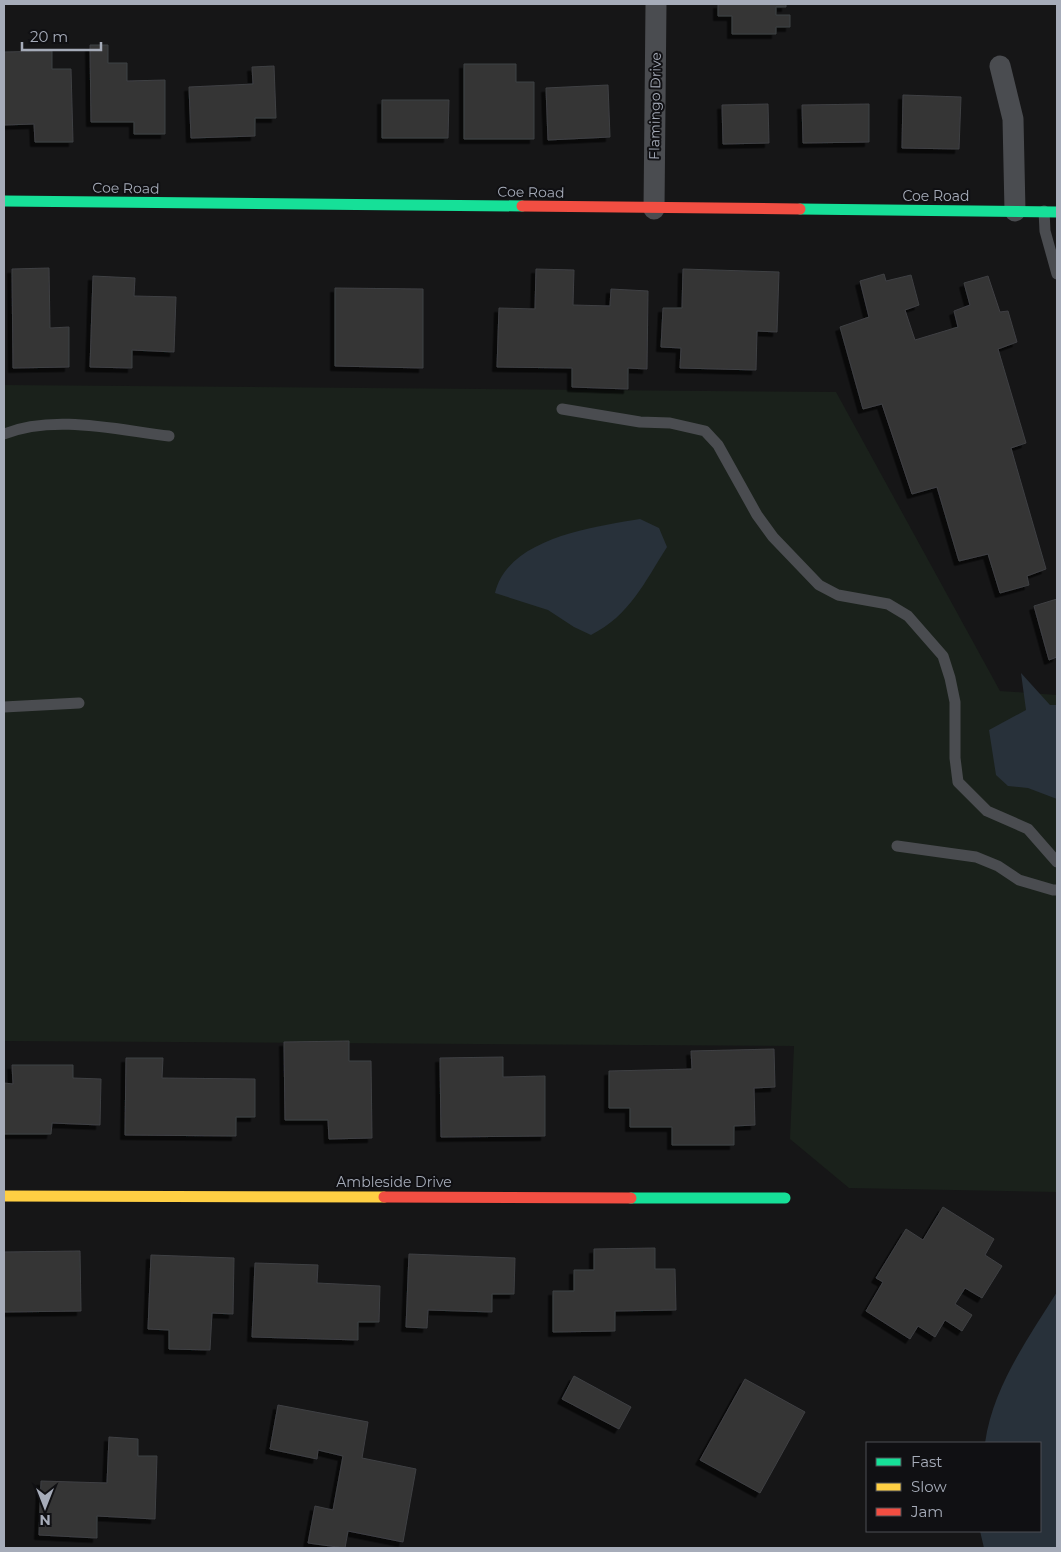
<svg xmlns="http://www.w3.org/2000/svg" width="1061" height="1552" font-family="Montserrat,sans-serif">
	<defs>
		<filter id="shadow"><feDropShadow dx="-4.5" dy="4.5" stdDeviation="0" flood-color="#0009"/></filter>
	</defs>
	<rect width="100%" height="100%" fill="#161617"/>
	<!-- green -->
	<polygon fill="#1a211b" points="4,385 836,392 1000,691 1057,695 1057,1192 849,1188 790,1139 794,1046 4,1041"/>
	<!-- water -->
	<g fill="#28313a">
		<path d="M640 519 659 528 667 547C644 583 630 615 591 635L574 627 548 610 495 593C508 538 593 527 640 519Z"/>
		<polygon points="1021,673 1050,705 1057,705 1057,799 1028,788 1008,786 996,775 989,730 1026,710"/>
		<path d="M1057 1292V1548H984L980 1531H1040V1443H985C993 1387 1027 1340 1057 1292Z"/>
	</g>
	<!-- building -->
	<g fill="#343436" stroke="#3f4043" filter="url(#shadow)">
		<polygon points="718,4 786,4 786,7 776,7 776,15 790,15 790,27 776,27 776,34 732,34 732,16 718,16"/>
		<polygon points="90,45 108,45 108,63 127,63 127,81 165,80 165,134 134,134 134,122 91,122"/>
		<polygon points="52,51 52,69 71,69 73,142 35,142 34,124 4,125 4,52"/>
		<polygon points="464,64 516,64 516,82 534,82 534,139 464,139"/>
		<polygon points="274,66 276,118 255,118 255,136 191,138 189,87 253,84 252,67"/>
		<polygon points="608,85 610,137 548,140 546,88"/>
		<polygon points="903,95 961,97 959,149 902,148"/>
		<polygon points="382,100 449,100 448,138 382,138"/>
		<polygon points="768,104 769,143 723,144 722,105"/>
		<polygon points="869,104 869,142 803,143 802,105"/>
		<polygon points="49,268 50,328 69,327 69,367 13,368 12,269"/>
		<polygon points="536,269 574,270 573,305 610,306 611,289 648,291 647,369 628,368 628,389 572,387 572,368 497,367 499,308 535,309"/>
		<polygon points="683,269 779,272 777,332 757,331 756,370 680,368 681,348 661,347 663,308 682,308"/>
		<polygon points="884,274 886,281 911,275 919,305 905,310 915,340 958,327 954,311 970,305 964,283 988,276 1000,312 1008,311 1017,342 998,349 1026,443 1011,448 1046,569 1027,576 1029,585 1000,593 988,554 959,561 937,487 912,494 882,404 863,409 840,327 869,317 860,281"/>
		<polygon points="93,276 135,278 134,296 176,297 174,352 132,350 132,368 90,367"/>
		<polygon points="335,288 423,289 423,368 335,366"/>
		<polygon points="1057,599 1057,657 1049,660 1034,606"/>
		<polygon points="349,1041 349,1061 371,1061 372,1138 329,1139 328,1120 285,1120 284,1042"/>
		<polygon points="774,1049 775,1087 754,1088 755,1125 734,1126 734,1145 672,1145 672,1127 630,1127 630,1108 609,1108 609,1071 692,1069 691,1051"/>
		<polygon points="503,1057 503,1077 545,1076 545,1136 441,1137 440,1058"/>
		<polygon points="126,1058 163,1058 162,1078 255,1079 255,1117 236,1117 236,1136 125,1135"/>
		<polygon points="12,1065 73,1065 73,1078 101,1079 100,1125 52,1123 51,1134 4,1134 4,1083 13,1084"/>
		<polygon points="943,1207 994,1239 985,1255 1002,1266 982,1298 965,1288 955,1304 972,1315 962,1331 945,1320 935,1337 918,1326 910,1339 866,1311 883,1282 876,1278 906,1229 923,1240"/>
		<polygon points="655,1248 655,1269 675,1269 676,1310 615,1311 615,1331 553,1332 553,1291 574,1291 574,1270 594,1270 594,1249"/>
		<polygon points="80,1251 81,1311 4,1312 4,1252"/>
		<polygon points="409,1254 515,1258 514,1294 492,1294 492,1312 428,1310 427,1328 406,1327"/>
		<polygon points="151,1255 234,1258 233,1314 212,1313 210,1350 169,1349 169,1330 148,1329"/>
		<polygon points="255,1263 318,1265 317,1283 380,1286 379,1322 358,1322 358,1340 252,1337"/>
		<polygon points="574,1376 631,1407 619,1429 562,1399"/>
		<polygon points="745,1379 805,1412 760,1493 700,1460"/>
		<polygon points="278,1405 368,1422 362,1458 416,1469 403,1542 348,1531 345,1548 308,1543 315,1506 333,1510 343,1456 318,1450 317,1459 270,1449"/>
		<polygon points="109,1437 138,1439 138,1456 157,1456 155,1519 97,1516 97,1538 39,1535 41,1481 107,1483"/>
	</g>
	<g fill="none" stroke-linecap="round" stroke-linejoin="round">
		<!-- lane -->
		<g stroke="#4a4c50" stroke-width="11">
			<polyline points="1044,211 1045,231 1057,274"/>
			<polyline points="562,409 640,422 670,423 705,431 718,445 757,515 773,537 819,585 838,595 888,604 908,616 943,656 950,678 955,702 955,758 958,782 987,811 1028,829 1057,862"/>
			<path d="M4 434C54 414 117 430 169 436"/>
			<polyline points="4,707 79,703"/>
			<polyline points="897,846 976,857 998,866 1019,880 1053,890 1057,890"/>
		</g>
		<!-- street -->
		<g stroke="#4a4c50" stroke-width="21">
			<polyline points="1000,66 1013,119 1015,211"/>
			<polyline points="654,209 656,4"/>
		</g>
		<!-- fast -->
		<g stroke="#16e098" stroke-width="11">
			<polyline points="4,201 522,206"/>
			<polyline points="800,209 1057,212"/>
			<polyline points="631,1198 785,1198"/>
		</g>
		<!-- slow -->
		<polyline stroke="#ffcf43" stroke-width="11" points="4,1196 384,1197"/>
		<!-- jam -->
		<g stroke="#f24e42" stroke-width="11">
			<polyline points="522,206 800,209"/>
			<polyline points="384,1197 631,1198"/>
		</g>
	</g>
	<g text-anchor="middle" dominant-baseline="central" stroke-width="4" stroke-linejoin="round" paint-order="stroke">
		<!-- street labels -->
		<g font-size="14" fill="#a6acb9" stroke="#101013">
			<text transform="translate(655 106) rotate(-89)">Flamingo Drive</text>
			<text transform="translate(126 188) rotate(1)">Coe Road</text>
			<text transform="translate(531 192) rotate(1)">Coe Road</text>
			<text x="936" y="196">Coe Road</text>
			<text x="394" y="1182">Ambleside Drive</text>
		</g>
	</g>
	<!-- border -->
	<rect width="1061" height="1552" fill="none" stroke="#a6acb9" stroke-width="10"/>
	<!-- legend -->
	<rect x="866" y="1442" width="175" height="90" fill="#101013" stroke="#4c4e55"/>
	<rect x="876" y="1458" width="25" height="8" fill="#16e098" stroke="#4c4e55"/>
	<text x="911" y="1467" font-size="15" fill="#a6acb9">Fast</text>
	<rect x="876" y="1483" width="25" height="8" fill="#ffcf43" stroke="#4c4e55"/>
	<text x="911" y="1492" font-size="15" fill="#a6acb9">Slow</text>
	<rect x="876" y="1508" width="25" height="8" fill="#f24e42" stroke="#4c4e55"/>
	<text x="911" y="1517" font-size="15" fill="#a6acb9">Jam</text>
	<!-- north arrow -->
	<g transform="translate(45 1507) rotate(180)" stroke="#101013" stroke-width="4" paint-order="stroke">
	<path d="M0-4L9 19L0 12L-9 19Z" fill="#a6acb9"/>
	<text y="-8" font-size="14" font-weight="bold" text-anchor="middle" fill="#a6acb9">N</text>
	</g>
	<!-- scale -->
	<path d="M22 42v8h79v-8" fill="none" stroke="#a6acb9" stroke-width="2.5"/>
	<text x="30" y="42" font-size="15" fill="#a6acb9" stroke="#101013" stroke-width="4" paint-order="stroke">20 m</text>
</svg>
